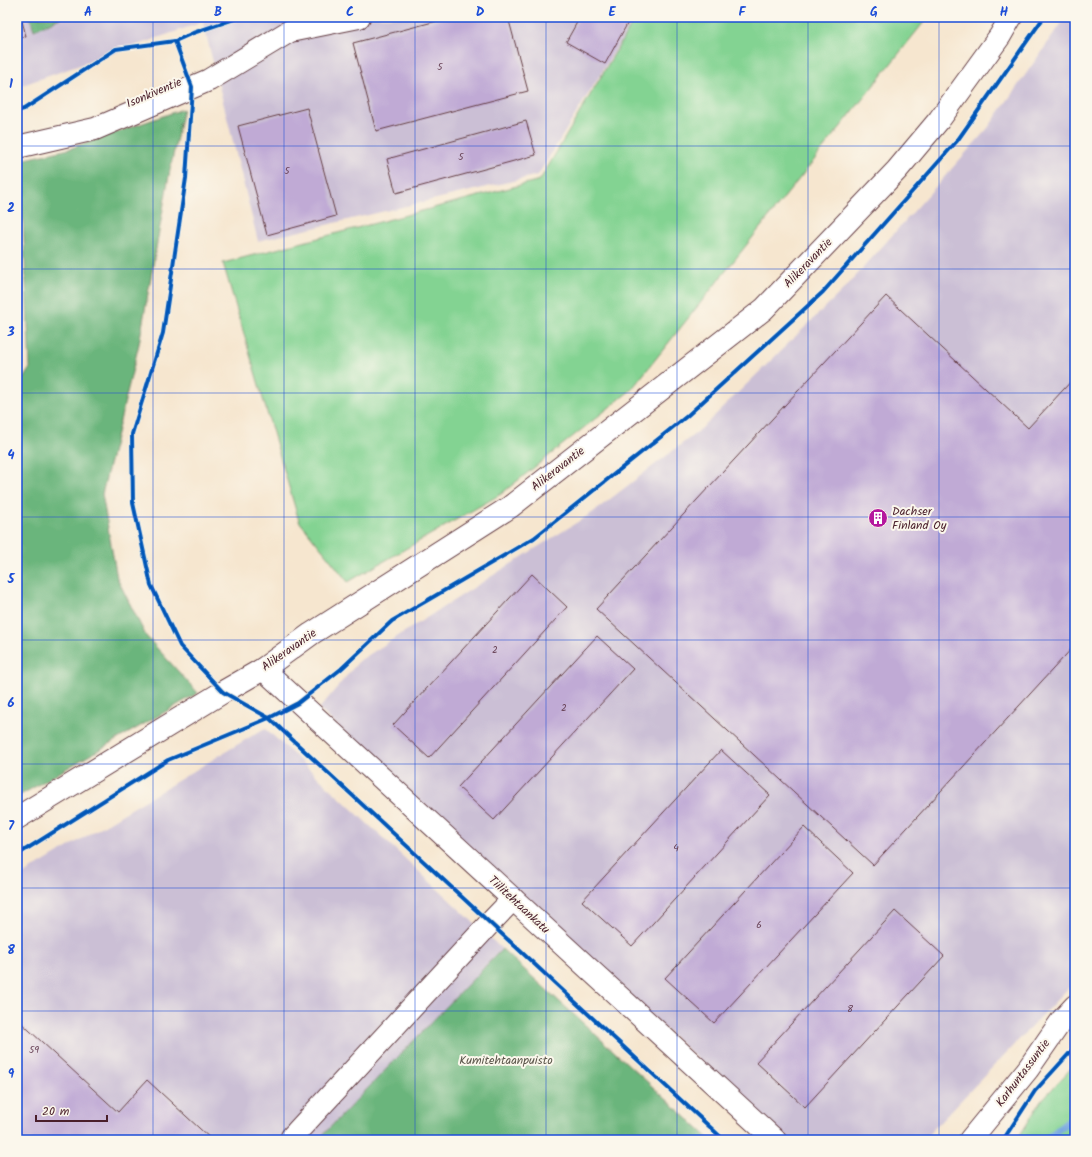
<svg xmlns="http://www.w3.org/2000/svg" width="1092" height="1157" font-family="Kalam,sans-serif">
	<rect width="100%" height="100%" fill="#fbf7ec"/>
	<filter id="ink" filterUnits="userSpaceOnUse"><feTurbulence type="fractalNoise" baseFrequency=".025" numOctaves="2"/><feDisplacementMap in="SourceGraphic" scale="8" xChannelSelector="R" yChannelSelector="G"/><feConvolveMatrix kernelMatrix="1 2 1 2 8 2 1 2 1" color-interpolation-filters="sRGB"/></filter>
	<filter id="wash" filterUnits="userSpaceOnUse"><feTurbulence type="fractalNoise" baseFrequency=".012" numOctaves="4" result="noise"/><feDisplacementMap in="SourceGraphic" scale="16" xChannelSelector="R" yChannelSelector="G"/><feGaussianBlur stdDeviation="0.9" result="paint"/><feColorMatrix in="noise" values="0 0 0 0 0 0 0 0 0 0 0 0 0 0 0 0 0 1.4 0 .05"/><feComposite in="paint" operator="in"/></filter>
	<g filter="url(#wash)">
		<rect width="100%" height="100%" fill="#f6e6cf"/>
		<!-- industrial -->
		<g fill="#cbbfd5">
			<polygon points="17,17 636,17 538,175 258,241 203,22 17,87"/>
			<polygon points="1066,17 1075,17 1075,981 923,1140 785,1140 319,709 359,661 525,555 592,513 700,430 847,286 988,128"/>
			<polygon points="265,728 502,949 318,1140 17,1140 17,878"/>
		</g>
		<!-- green -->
		<g fill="#83d392" stroke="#66795e">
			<polygon points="636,17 928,17 631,390 501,494 348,582 299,521 223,263 540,180"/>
			<polygon points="1075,1064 1075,1140 1017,1140 1041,1101"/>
		</g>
		<!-- forest -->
		<g fill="#6ab57c" stroke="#5a6a54">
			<polygon points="30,17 62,17 34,30"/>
			<polygon points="183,109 170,170 139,344 102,494 117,578 146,636 198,693 17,797 17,388 30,368 22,198 17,197 17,161 69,149"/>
			<polygon points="502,949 711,1140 318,1140"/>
		</g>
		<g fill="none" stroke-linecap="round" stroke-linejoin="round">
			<!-- stream -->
			<polyline stroke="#74a6df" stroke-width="7" points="1045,1140 1075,1116"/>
		</g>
		<g id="blocks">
			<!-- building -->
			<g fill="#c0aad5">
				<polygon points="17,17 21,17 26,36 17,38"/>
				<polygon points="452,17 508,17 528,91 376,131 353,43"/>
				<polygon points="580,17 631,17 605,64 566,42"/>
				<polygon points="307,108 336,216 267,235 238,126"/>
				<polygon points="526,121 536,155 396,193 387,159"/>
				<polygon points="886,296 1028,428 1075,377 1075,645 873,865 596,609"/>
				<polygon points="532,574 567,607 429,758 393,725"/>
				<polygon points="597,636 633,669 494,820 458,787"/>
				<polygon points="721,750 770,795 632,946 582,901"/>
				<polygon points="804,827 853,873 714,1023 665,978"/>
				<polygon points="895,911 944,956 805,1107 756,1062"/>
				<polygon points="17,1019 118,1112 147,1080 212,1140 17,1140"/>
			</g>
		</g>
	</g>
	<g filter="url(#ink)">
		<use href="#blocks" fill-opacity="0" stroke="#643d44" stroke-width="1"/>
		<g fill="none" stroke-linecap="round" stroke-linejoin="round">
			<defs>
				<g id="minor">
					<polyline points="17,147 95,129 209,80 290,31 359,17"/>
					<polyline points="263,669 775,1140"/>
					<polyline points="17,818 223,692 263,669 311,634 510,507 764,309 897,170 939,120 1000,36 1011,17"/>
					<polyline points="292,1137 490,923 513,899"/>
					<polyline points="970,1140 1028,1069 1062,1020 1075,1006"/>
				</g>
			</defs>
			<!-- minor casing -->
			<use href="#minor" stroke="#643d44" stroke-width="24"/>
			<!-- minor -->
			<use href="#minor" stroke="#fff" stroke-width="22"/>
			<defs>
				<g id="cycleway">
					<polyline points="175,41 192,87 186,178 163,333 132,434 133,503 151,585 180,646 223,692 269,718 724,1140"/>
					<polyline points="17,111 24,109 116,49 175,41 193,33 240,17"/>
					<polyline points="17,855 168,760 269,718 298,703 341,669 392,621 534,538 687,416 823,292 957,141 1044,17"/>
					<polyline points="1003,1140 1035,1091 1075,1047"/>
				</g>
			</defs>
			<!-- cycleway casing -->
			<use href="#cycleway" stroke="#fbf7ec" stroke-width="6"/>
			<!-- cycleway -->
			<use href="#cycleway" stroke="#0057b8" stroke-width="4"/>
		</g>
	</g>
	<!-- grid -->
	<path fill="none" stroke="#1d4ed8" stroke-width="1" stroke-opacity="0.55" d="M153 17V1140M284 17V1140M415 17V1140M546 17V1140M677 17V1140M808 17V1140M939 17V1140M17 146H1075M17 269H1075M17 393H1075M17 517H1075M17 640H1075M17 764H1075M17 888H1075M17 1011H1075"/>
	<!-- icons -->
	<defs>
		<symbol id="building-disc" viewBox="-11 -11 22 22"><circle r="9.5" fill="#b5179e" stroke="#fbf7ec"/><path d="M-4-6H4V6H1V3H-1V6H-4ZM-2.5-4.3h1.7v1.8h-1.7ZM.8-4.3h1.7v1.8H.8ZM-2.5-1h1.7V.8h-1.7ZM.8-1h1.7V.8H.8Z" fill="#fff"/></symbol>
	</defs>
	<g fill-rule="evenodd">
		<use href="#building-disc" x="867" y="507" width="22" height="22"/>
	</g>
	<g text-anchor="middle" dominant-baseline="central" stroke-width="4" stroke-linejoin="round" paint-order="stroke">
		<!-- number labels -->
		<g font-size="10" fill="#684256">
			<text x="440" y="67">5</text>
			<text x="461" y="157">5</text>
			<text x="287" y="171">5</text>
			<text x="495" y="650">2</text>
			<text x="564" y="708">2</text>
			<text x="676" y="848">4</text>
			<text x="759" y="925">6</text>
			<text x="850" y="1009">8</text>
			<text x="34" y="1050">59</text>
		</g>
		<!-- street labels -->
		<g font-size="12" fill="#4a1f2b" stroke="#fbf7ec">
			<text transform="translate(154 93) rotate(-23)">Isonkiventie</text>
			<text transform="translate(808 263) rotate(-46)">Alikeravantie</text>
			<text transform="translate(558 469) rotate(-38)">Alikeravantie</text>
			<text transform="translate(289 650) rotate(-35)">Alikeravantie</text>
			<text transform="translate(519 905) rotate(43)">Tiilitehtaankatu</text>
			<text transform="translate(1023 1073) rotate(-53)">Karhuntassuntie</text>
		</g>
		<!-- poi labels -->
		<g font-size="12" fill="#4a1f2b" stroke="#fbf7ec" text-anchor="start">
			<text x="892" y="511">Dachser<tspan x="892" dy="14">Finland Oy</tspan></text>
		</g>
		<!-- park labels -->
		<g font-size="12" fill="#5b554a" stroke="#fbf7ec">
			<text x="506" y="1060">Kumitehtaanpuisto</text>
		</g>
	</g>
	<!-- margin -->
	<rect width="1092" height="1157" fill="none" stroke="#fbf7ec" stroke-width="44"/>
	<!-- scale -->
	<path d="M36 1115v6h71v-6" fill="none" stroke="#4a1f2b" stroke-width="2"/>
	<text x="42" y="1115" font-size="12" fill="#4a1f2b" stroke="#fbf7ec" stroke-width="3" paint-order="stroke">20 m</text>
	<rect x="22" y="22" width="1048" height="1113" fill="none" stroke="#1d4ed8" stroke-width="1.5"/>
	<g font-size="13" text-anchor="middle" font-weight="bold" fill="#1d4ed8">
		<text x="88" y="16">A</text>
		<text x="218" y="16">B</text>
		<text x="350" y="16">C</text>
		<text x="480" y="16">D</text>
		<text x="612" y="16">E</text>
		<text x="742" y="16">F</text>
		<text x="874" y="16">G</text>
		<text x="1004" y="16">H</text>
		<text x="11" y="88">1</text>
		<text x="11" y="212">2</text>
		<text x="11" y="336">3</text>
		<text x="11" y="459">4</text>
		<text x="11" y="583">5</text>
		<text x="11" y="707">6</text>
		<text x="11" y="830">7</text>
		<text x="11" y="954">8</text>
		<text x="11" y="1078">9</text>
	</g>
</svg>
